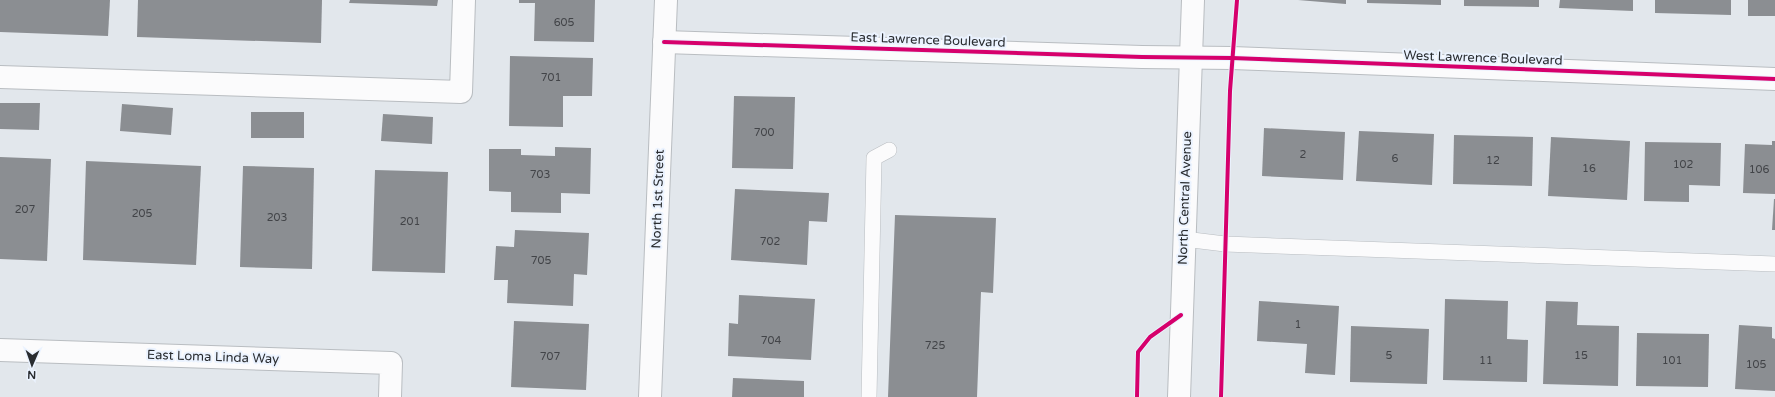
<svg xmlns="http://www.w3.org/2000/svg" width="1775" height="397" font-family="'Varela Round',sans-serif">
	<rect width="100%" height="100%" fill="#e2e7ec"/>
	<!-- building -->
	<g fill="#8b8e92">
		<polygon points="0,0 110,0 108,36 0,32"/>
		<polygon points="138,0 322,0 321,43 137,37"/>
		<polygon points="350,0 438,0 437,6 349,3"/>
		<polygon points="519,0 595,0 594,42 534,41 535,3 519,3"/>
		<polygon points="1298,0 1346,0 1346,4"/>
		<polygon points="1367,0 1441,0 1441,5 1367,3"/>
		<polygon points="1464,0 1539,0 1539,7 1464,6"/>
		<polygon points="1560,0 1633,0 1633,11 1559,8"/>
		<polygon points="1655,0 1731,0 1731,15 1655,13"/>
		<rect x="1748" y="0" width="27" height="16"/>
		<polygon points="510,56 593,58 592,96 563,96 563,127 509,126"/>
		<polygon points="734,96 795,97 793,169 732,168"/>
		<polygon points="0,103 40,103 39,130 0,129"/>
		<polygon points="122,104 173,108 171,135 120,131"/>
		<rect x="251" y="112" width="53" height="26"/>
		<polygon points="383,114 433,117 432,144 381,141"/>
		<polygon points="1264,128 1345,132 1343,180 1262,176"/>
		<polygon points="1359,131 1434,134 1432,185 1356,181"/>
		<polygon points="1454,135 1533,137 1532,186 1453,184"/>
		<polygon points="1551,137 1630,141 1627,200 1548,196"/>
		<polygon points="1772,141 1775,141 1775,194 1743,193 1745,144 1772,145"/>
		<polygon points="1645,142 1721,143 1720,186 1689,185 1689,202 1644,201"/>
		<polygon points="555,147 591,148 590,194 561,193 561,213 511,212 511,192 489,191 489,149 521,149 521,155 555,156"/>
		<polygon points="0,157 51,159 47,261 0,259"/>
		<polygon points="86,161 201,166 196,265 83,260"/>
		<polygon points="243,166 314,168 312,269 240,267"/>
		<polygon points="375,170 448,172 445,273 372,271"/>
		<polygon points="735,189 829,193 827,222 809,221 807,265 731,260"/>
		<polygon points="1774,199 1775,199 1775,230 1772,230"/>
		<polygon points="895,215 996,218 993,293 981,292 977,397 888,397"/>
		<polygon points="515,230 589,233 587,275 574,274 573,306 507,303 508,280 494,280 496,246 514,247"/>
		<polygon points="739,295 815,299 811,360 728,356 729,323 738,324"/>
		<polygon points="1445,299 1508,301 1507,339 1528,340 1527,382 1443,380"/>
		<polygon points="1259,301 1339,306 1335,375 1305,373 1307,344 1257,341"/>
		<polygon points="1546,301 1578,302 1577,325 1619,326 1618,386 1543,384"/>
		<polygon points="514,321 589,324 586,390 511,387"/>
		<polygon points="1739,325 1772,327 1772,338 1775,339 1775,391 1735,389"/>
		<polygon points="1351,326 1429,329 1427,384 1350,382"/>
		<polygon points="1637,333 1709,334 1708,387 1636,386"/>
		<polygon points="733,378 804,381 804,397 732,397"/>
	</g>
	<g fill="none" stroke-linecap="round" stroke-linejoin="round">
		<defs>
			<g id="lane">
				<polyline points="1184,239 1225,244 1775,264"/>
				<polyline points="869,397 874,158 889,150"/>
			</g>
			<g id="street">
				<polyline points="664,42 1142,57 1232,58 1775,79"/>
				<polyline points="0,77 461,92 464,0"/>
				<polyline points="0,350 391,363 390,397"/>
				<polyline points="650,397 666,0"/>
			</g>
			<polyline id="secondary" points="1179,397 1193,0"/>
		</defs>
		<!-- lane casing -->
		<use href="#lane" stroke="#b9bdc1" stroke-width="16"/>
		<!-- street casing -->
		<use href="#street" stroke="#b9bdc1" stroke-width="24"/>
		<!-- secondary casing -->
		<use href="#secondary" stroke="#b9bdc1" stroke-width="24"/>
		<!-- lane -->
		<use href="#lane" stroke="#fbfbfc" stroke-width="15"/>
		<!-- street -->
		<use href="#street" stroke="#fbfbfc" stroke-width="22"/>
		<!-- secondary -->
		<use href="#secondary" stroke="#fbfbfc" stroke-width="22"/>
		<defs>
			<g id="cycleway">
				<polyline points="664,42 1142,57 1232,58 1775,79"/>
				<polyline points="1137,397 1138,352 1150,337 1181,315"/>
				<polyline points="1221,397 1230,91 1237,0"/>
			</g>
		</defs>
		<!-- cycleway casing -->
		<use href="#cycleway" stroke="#ebf3ff" stroke-width="6"/>
		<!-- cycleway -->
		<use href="#cycleway" stroke="#d6006c" stroke-width="4"/>
	</g>
	<g text-anchor="middle" dominant-baseline="central" stroke-width="4" stroke-linejoin="round" paint-order="stroke">
		<!-- number labels -->
		<g font-size="11" fill="#424448">
			<text x="564" y="22">605</text>
			<text x="551" y="77">701</text>
			<text x="764" y="132">700</text>
			<text x="1303" y="154">2</text>
			<text x="1395" y="158">6</text>
			<text x="1493" y="160">12</text>
			<text x="1683" y="164">102</text>
			<text x="1589" y="168">16</text>
			<text x="1759" y="169">106</text>
			<text x="540" y="174">703</text>
			<text x="25" y="209">207</text>
			<text x="142" y="213">205</text>
			<text x="277" y="217">203</text>
			<text x="410" y="221">201</text>
			<text x="770" y="241">702</text>
			<text x="541" y="260">705</text>
			<text x="1298" y="324">1</text>
			<text x="771" y="340">704</text>
			<text x="935" y="345">725</text>
			<text x="1389" y="355">5</text>
			<text x="1581" y="355">15</text>
			<text x="550" y="356">707</text>
			<text x="1486" y="360">11</text>
			<text x="1672" y="360">101</text>
			<text x="1756" y="364">105</text>
		</g>
		<!-- street labels -->
		<g font-size="13" fill="#292c30" stroke="#ebf3ff">
			<text transform="translate(928 40) rotate(2)">East Lawrence Boulevard</text>
			<text transform="translate(1483 58) rotate(2)">West Lawrence Boulevard</text>
			<text transform="translate(1185 198) rotate(-88)">North Central Avenue</text>
			<text transform="translate(658 199) rotate(-88)">North 1st Street</text>
			<text transform="translate(213 357) rotate(2)">East Loma Linda Way</text>
		</g>
	</g>
	<!-- north arrow -->
	<g transform="translate(32 365) rotate(182)" stroke="#ebf3ff" stroke-width="3" paint-order="stroke">
	<path d="M0-3L7 15L0 10L-7 15Z" fill="#292c30"/>
	<text y="-6" font-size="11" font-weight="bold" text-anchor="middle" fill="#292c30">N</text>
	</g>
</svg>
